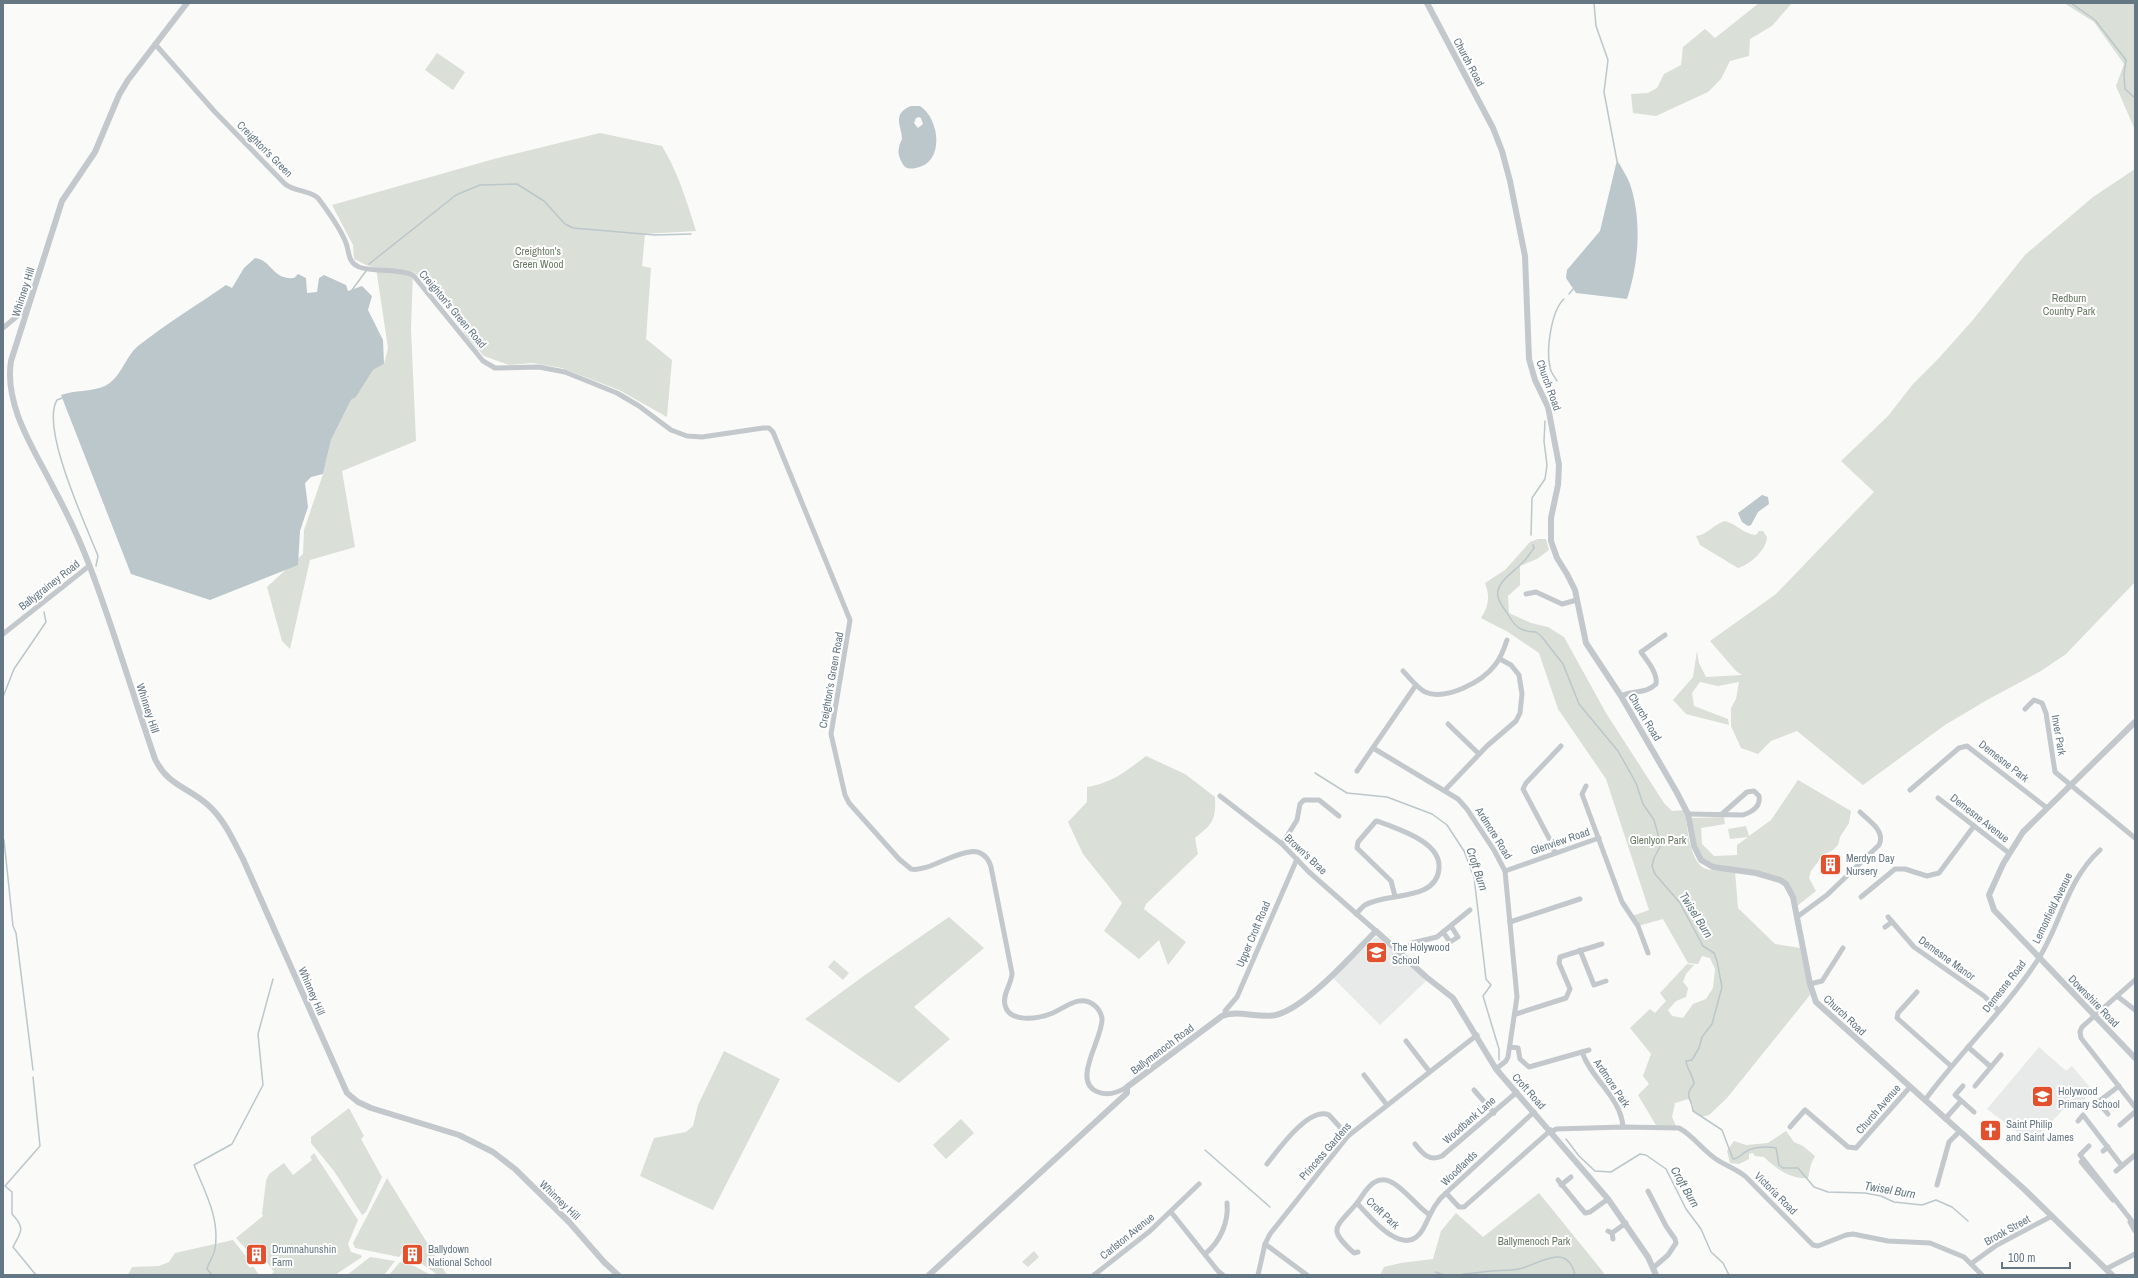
<svg xmlns="http://www.w3.org/2000/svg" width="2138" height="1278" font-family="'Archivo Narrow',sans-serif">
	<rect width="100%" height="100%" fill="#fafaf8"/>
	<!-- built -->
	<g fill="#e8e9e9">
		<polygon points="1376,937 1379,938 1426,981 1380,1025 1333,978"/>
		<polygon points="2039,1047 2066,1071 2072,1066 2094,1092 2077,1105 2072,1100 2032,1143 1987,1109"/>
	</g>
	<!-- green -->
	<g fill="#dadfd7">
		<polygon points="1759,3 1791,4 1772,26 1750,39 1749,56 1730,61 1721,79 1708,92 1656,116 1633,113 1631,94 1648,93 1657,88 1664,74 1681,65 1683,47 1705,29 1715,38"/>
		<polygon points="2064,3 2135,3 2135,130 2116,86 2124,64 2094,22"/>
		<polygon points="437,53 465,72 453,90 425,70"/>
		<path d="M600 133 662 146C678 172 687 202 696 231L645 234 642 266 651 268 646 339 672 360 667 417 619 390 562 368 533 363 509 365 484 356 467 337 440 297 413 271 411 329 416 441 342 471 355 547 310 560 290 649 282 641 267 587 303 554 304 530 323 474 331 440 351 400 356 397 373 370 384 364 388 348 376 268 366 265 354 259 353 245 332 205 494 159Z"/>
		<polygon points="2135,169 2135,582 2066,654 2041,671 1987,700 1945,725 1863,785 1797,731 1771,741 1758,754 1741,748 1731,726 1731,708 1736,699 1739,682 1718,686 1700,682 1692,693 1694,706 1728,719 1729,725 1686,714 1673,700 1693,677 1697,651 1699,663 1706,677 1742,675 1736,671 1710,641 1776,594 1874,492 1841,461 1888,416 1913,384 1938,359 1972,321 2025,255 2093,197"/>
		<path d="M1725 521C1737 524 1743 534 1756 535L1759 531H1763L1767 537C1767 549 1750 565 1738 568L1700 545 1696 536C1707 535 1714 524 1725 521Z"/>
		<path d="M1538 539H1546L1549 550 1537 559 1520 566V585L1508 596 1509 613 1531 623 1548 627 1564 637 1606 713 1664 803 1672 811 1685 810C1687 825 1689 860 1704 868 1712 872 1727 870 1735 871L1738 908 1775 944 1800 948 1810 995 1727 1098 1709 1115 1701 1117 1693 1111V1105L1688 1099 1675 1103 1672 1117 1676 1126 1657 1127 1638 1095 1649 1084 1643 1076 1651 1054 1630 1028 1650 1009 1655 1013 1666 1001 1660 993 1687 964 1694 965 1686 974 1683 982 1688 988 1686 997 1676 1001 1668 1010 1672 1016 1683 1018 1693 1004 1706 999 1713 988 1715 969 1710 958 1702 956 1698 964 1688 963 1663 919 1638 926 1632 916 1649 910 1606 779 1558 709 1539 653 1508 632 1481 618C1489 605 1490 597 1485 583L1505 570 1530 542Z"/>
		<path d="M1146 756 1185 774 1215 797C1216 820 1213 824 1195 838L1198 854 1146 904 1144 909 1186 942 1168 965 1159 940 1139 959 1104 931 1122 903 1083 854 1068 822 1087 802V787C1114 782 1125 772 1146 756Z"/>
		<path d="M1798 780 1851 811 1849 823 1840 837 1838 845 1833 850 1823 855 1811 871 1809 878 1816 891 1797 906 1787 881 1709 865C1695 856 1694 833 1691 818L1724 817 1725 824 1701 828 1702 844 1714 856 1737 855V845L1748 837 1730 839 1728 829 1746 826 1749 836 1771 820Z"/>
		<polygon points="949,917 984,948 914,1007 950,1039 899,1083 805,1019 865,975"/>
		<polygon points="834,960 849,973 843,980 828,967"/>
		<polygon points="724,1051 780,1079 713,1210 640,1176 654,1138 686,1132 693,1126 698,1105"/>
		<polygon points="349,1108 364,1136 361,1139 382,1177 366,1212 362,1215 334,1171 311,1143 311,1137"/>
		<polygon points="961,1119 974,1133 946,1159 933,1145"/>
		<path d="M1786 1131 1794 1142 1803 1146 1815 1156 1811 1164 1808 1178C1791 1180 1775 1168 1764 1157L1755 1156 1753 1153 1749 1154V1159L1739 1164 1730 1163 1727 1151 1734 1141 1746 1145 1768 1143Z"/>
		<polygon points="314,1153 358,1220 348,1244 351,1252 361,1255 362,1257 335,1275 270,1275 274,1272 257,1248 251,1251 249,1248 247,1250 236,1238 263,1216 262,1214 266,1181 269,1174 284,1163 293,1175 312,1160 310,1157"/>
		<polygon points="387,1178 447,1275 438,1275 418,1261 421,1247 411,1244 399,1257 355,1248 353,1243"/>
		<polygon points="1539,1193 1604,1273 1602,1275 1380,1275 1384,1267 1401,1263 1433,1259 1441,1231 1456,1213 1483,1237"/>
		<polygon points="233,1240 249,1260 246,1263 250,1268 253,1266 259,1275 128,1275 132,1267 159,1266 169,1262 175,1253"/>
		<polygon points="1034,1251 1039,1257 1028,1267 1022,1262"/>
		<polygon points="370,1257 395,1261 384,1275 347,1275"/>
		<polygon points="400,1262 414,1266 431,1275 389,1275"/>
	</g>
	<!-- water -->
	<g fill="#bbc7cb" fill-rule="evenodd">
		<path d="M911 106H920C940 119 945 163 916 168 911 169 907 169 904 166 901 161 897 154 899 148 899 144 901 142 902 139 902 126 891 114 911 106ZM919 117 921 118 923 124 918 128 914 123 916 118Z"/>
		<path d="M1617 160C1621 167 1627 176 1630 184 1642 220 1639 263 1627 299L1576 293 1566 278 1567 270 1600 231Z"/>
		<path d="M255 258C272 260 272 280 294 278L298 274 306 278 307 293 317 292 319 278 324 275 346 285 348 291 362 286 372 296 368 310 383 340 384 364 373 370 356 397 351 400 331 440 323 474 311 477 305 483 308 507 300 531 298 565 210 600 131 574 61 395C75 390 90 392 105 386 121 378 125 357 138 346 166 324 197 305 226 285L232 288 244 268Z"/>
		<polygon points="1762,495 1768,497 1769,504 1758,512 1751,525 1748,526 1742,522 1738,513"/>
	</g>
	<g fill="none" stroke-linecap="round" stroke-linejoin="round">
		<!-- stream -->
		<g stroke="#bbc7cb" stroke-width="1.5">
			<polyline points="1594,3 1596,26 1608,60 1604,92 1617,161"/>
			<polyline points="2071,3 2095,20 2126,60 2124,74 2125,89 2135,98"/>
			<polyline points="369,264 456,195 480,185 517,184 544,201 565,224 573,228 655,235 691,234"/>
			<polyline points="352,290 366,271"/>
			<polyline points="1569,294 1574,288"/>
			<path d="M1557 381C1555 377 1550 372 1550 367 1546 350 1551 311 1564 299"/>
			<path d="M62 398 57 400C40 428 86 525 98 556L96 566"/>
			<polyline points="1531,535 1532,498 1545,479 1547,465 1544,441 1545,421"/>
			<path d="M1533 545 1534 548C1530 553 1527 559 1522 563 1514 572 1495 582 1498 597 1500 605 1505 609 1509 616 1515 627 1522 632 1536 632L1542 637 1563 664 1579 704 1618 751 1636 783 1643 804 1654 820 1661 845 1654 858 1652 866 1655 874 1680 903 1703 946 1714 953 1717 961 1722 987 1712 1024 1702 1037 1699 1048 1692 1060 1686 1061C1687 1070 1693 1074 1694 1084 1683 1097 1692 1098 1693 1111L1722 1130 1733 1159C1739 1159 1741 1154 1747 1151 1754 1147 1768 1146 1776 1148L1779 1165 1783 1168H1798L1814 1187 1828 1192 1865 1193 1881 1196 1894 1202 1922 1205 1936 1200 1952 1207 1968 1221"/>
			<polyline points="3,697 14,669 46,622 44,612"/>
			<polyline points="1315,773 1347,793 1387,797 1432,814 1447,825 1464,851 1474,877 1486,979 1491,985 1483,996 1499,1049 1499,1060"/>
			<polyline points="4,840 13,926 16,933 33,1070"/>
			<path d="M33 1077 40 1146 5 1186 12 1192V1214C26 1229 21 1231 13 1247L36 1275"/>
			<polyline points="1566,1139 1579,1156 1595,1171 1611,1172 1640,1154 1646,1155 1666,1169 1686,1209 1701,1229 1711,1252 1723,1263 1729,1275"/>
			<polyline points="1205,1150 1270,1207"/>
			<polyline points="1435,1272 1444,1275"/>
			<path d="M1463 1274C1472 1274 1481 1272 1491 1271 1500 1270 1509 1271 1519 1269 1538 1265 1567 1241 1575 1275"/>
			<path d="M212 1275 207 1269C209 1261 214 1256 215 1249 220 1218 205 1192 194 1165L232 1144 263 1085 258 1034 273 979"/>
		</g>
		<!-- minor -->
		<g stroke="#c3c8cc" stroke-width="5">
			<path d="M155 44 215 112 285 184C295 192 309 190 318 198 327 210 343 232 347 246 349 254 349 263 359 267 376 273 394 267 413 275L483 361 495 368 539 367 565 372 617 393 639 406 671 430 687 436 702 437 763 428H769L773 432 850 620 831 734 845 795 849 803 899 859 911 869C934 874 979 829 991 867L1012 973C1012 984 1002 994 1005 1005 1009 1023 1037 1019 1050 1014 1064 1009 1080 993 1094 1005 1098 1008 1101 1013 1102 1018 1104 1037 1070 1082 1098 1092 1108 1096 1119 1092 1127 1087"/>
			<polyline points="3,328 28,307"/>
			<polyline points="1526,594 1536,592 1562,604 1577,600"/>
			<polyline points="3,634 89,566"/>
			<path d="M1403 671C1410 678 1416 687 1425 692 1446 701 1482 682 1495 665 1501 658 1504 649 1507 640"/>
			<path d="M1621 696C1633 690 1646 694 1656 684 1658 673 1647 661 1641 652L1665 635"/>
			<polyline points="2025,709 2034,700 2042,703 2046,713 2055,772 2135,838"/>
			<polyline points="1448,724 1479,754"/>
			<polyline points="1373,748 1458,799 1467,809 1494,850 1505,871 1517,997 1508,1057 1506,1061 1496,1069"/>
			<polyline points="1357,771 1416,685"/>
			<polyline points="1586,786 1582,794 1622,902 1638,926 1648,953"/>
			<polyline points="1445,790 1487,746 1516,721 1520,713 1522,694 1519,675 1511,665 1500,659"/>
			<polyline points="1910,790 1959,748 1967,746 2047,808"/>
			<polyline points="1220,796 1282,844 1309,872 1376,931"/>
			<polyline points="1938,798 2009,853"/>
			<path d="M1688 814 1743 815C1752 812 1761 807 1759 796L1754 791 1747 792 1722 814"/>
			<polyline points="1282,844 1297,820 1300,804 1304,800 1319,800 1339,816"/>
			<polyline points="1555,853 1550,840 1523,789 1526,783 1561,746"/>
			<polyline points="1505,871 1599,838"/>
			<polyline points="1861,897 1895,869 1905,869 1927,876 1939,873 1974,826"/>
			<path d="M1356 914C1359 911 1362 907 1365 905 1386 892 1437 902 1439 868 1441 842 1400 830 1380 822L1376 821 1358 842 1357 848 1391 881 1395 896"/>
			<path d="M1797 917 1827 895 1879 845C1886 831 1869 821 1860 812"/>
			<polyline points="1888,917 1914,947 1984,996 1998,1010"/>
			<polyline points="1510,922 1580,899"/>
			<polyline points="1885,927 1892,922"/>
			<polyline points="1443,932 1450,942 1458,937 1451,926"/>
			<polyline points="1580,950 1594,985 1606,981"/>
			<polyline points="1401,953 1412,943 1437,937 1470,910"/>
			<polyline points="2135,980 2082,1027 2080,1032 2081,1038 2135,1107"/>
			<polyline points="1810,984 1822,981 1843,948"/>
			<polyline points="1917,992 1898,1013 1897,1018 1951,1066"/>
			<polyline points="2117,996 2135,1010"/>
			<polyline points="1516,1014 1566,998 1570,989 1559,963 1560,957 1602,944"/>
			<polyline points="1225,1015 1225,1011 1237,997 1297,859"/>
			<polyline points="1406,1041 1429,1071"/>
			<polyline points="1510,1047 1518,1048 1520,1059 1529,1067 1589,1050"/>
			<polyline points="1968,1047 1991,1067"/>
			<path d="M1582 1052C1591 1079 1621 1097 1623 1127"/>
			<polyline points="1364,1075 1387,1105"/>
			<polyline points="1963,1086 1955,1095 1974,1112"/>
			<polyline points="1975,1086 2001,1055"/>
			<polyline points="1474,1090 1494,1113"/>
			<path d="M1925 1100C1961 1051 2006 1009 2039 958 2062 921 2067 880 2100 850"/>
			<polyline points="1534,1112 1446,1193 1459,1207 1464,1207 1551,1130"/>
			<polyline points="2108,1114 2098,1102 2119,1086"/>
			<polyline points="1945,1119 1961,1101"/>
			<polyline points="2078,1121 2083,1115 2122,1166"/>
			<polyline points="2120,1125 2135,1112"/>
			<polyline points="1790,1127 1805,1110 1848,1147 1856,1148 1910,1087"/>
			<path d="M1552 1132 1556 1129 1623 1127 1679 1128C1694 1136 1702 1150 1716 1159 1726 1166 1737 1169 1746 1177L1813 1245 1818 1246 1846 1235 1853 1234 1888 1241 1930 1243 1964 1257 1982 1275"/>
			<path d="M1415 1144C1422 1153 1429 1162 1442 1156L1517 1092"/>
			<polyline points="2089,1146 2080,1155 2135,1225"/>
			<polyline points="2103,1151 2108,1147"/>
			<polyline points="2081,1162 2113,1200"/>
			<path d="M1267 1164C1278 1150 1309 1106 1329 1115L1348 1136"/>
			<polyline points="2116,1171 2135,1155"/>
			<polyline points="1558,1180 1585,1213 1590,1212 1608,1199"/>
			<polyline points="1561,1185 1571,1177"/>
			<polyline points="1937,1185 1949,1142 1959,1132"/>
			<polyline points="1648,1191 1666,1226 1675,1239 1676,1243 1668,1255 1653,1268"/>
			<path d="M1357 1203C1335 1229 1327 1228 1354 1253L1358 1252"/>
			<polyline points="1171,1212 1218,1271 1223,1275"/>
			<path d="M1430 1215C1415 1207 1393 1170 1375 1182 1367 1186 1362 1197 1357 1203 1370 1217 1405 1261 1423 1229 1430 1216 1434 1203 1446 1193"/>
			<polyline points="2130,1222 2135,1231"/>
			<polyline points="1608,1231 1612,1233 1613,1239"/>
			<polyline points="1612,1233 1626,1223"/>
			<polyline points="1265,1244 1307,1275"/>
			<path d="M1205 1254C1220 1242 1229 1222 1227 1203"/>
			<polyline points="1972,1263 1997,1245 2052,1216"/>
			<polyline points="2106,1269 2135,1254"/>
			<polyline points="1094,1275 1150,1231 1199,1184"/>
			<polyline points="1258,1275 1265,1244 1270,1234 1348,1136 1477,1035"/>
		</g>
		<!-- tertiary -->
		<g stroke="#c3c8cc" stroke-width="6">
			<path d="M187 3 128 80 119 95 95 152 62 201 11 361C4 406 34 449 53 487 67 513 80 540 90 567 114 630 133 695 155 759 168 786 188 787 208 805 224 819 233 840 243 859L347 1093 358 1102 371 1108 459 1135 493 1152 515 1169 569 1222 604 1262 618 1275"/>
			<polyline points="1427,3 1493,128 1502,151 1510,181 1525,256 1529,359 1535,380 1548,407 1559,465 1558,485 1551,518 1551,541 1557,558 1567,574 1575,590 1586,643 1621,696 1676,791 1688,814 1694,846 1701,860 1713,867 1756,873 1780,880 1786,884 1793,897 1810,984 1816,1002 2024,1189 2112,1275"/>
			<polyline points="2135,722 2023,832 2003,864 1989,895 1994,910 2135,1058"/>
			<path d="M929 1275 1127 1093V1087L1222 1016C1239 1009 1258 1019 1276 1015 1306 1008 1354 953 1376 931L1425 976 1453 998 1496 1069 1608 1199 1648 1257 1656 1275"/>
		</g>
	</g>
	<!-- icons -->
	<defs>
		<symbol id="building-square" viewBox="-11 -11 22 22"><rect x="-9" y="-9" width="18" height="18" rx="4" fill="#e3502e" stroke="#fff"/><path d="M-4-6H4V6H1V3H-1V6H-4ZM-2.5-4.3h1.7v1.8h-1.7ZM.8-4.3h1.7v1.8H.8ZM-2.5-1h1.7V.8h-1.7ZM.8-1h1.7V.8H.8Z" fill="#fff"/></symbol>
		<symbol id="school-square" viewBox="-11 -11 22 22"><rect x="-9" y="-9" width="18" height="18" rx="4" fill="#e3502e" stroke="#fff"/><path d="M0-5L7-2L0 1L-7-2ZM-4 1L0 2.5L4 1V4Q0 6-4 4Z" fill="#fff"/></symbol>
		<symbol id="church-square" viewBox="-11 -11 22 22"><rect x="-9" y="-9" width="18" height="18" rx="4" fill="#e3502e" stroke="#fff"/><path d="M-1.2-6h2.4v3.5h3.3v2.4h-3.3V6h-2.4V-.1h-3.3v-2.4h3.3Z" fill="#fff"/></symbol>
	</defs>
	<g fill-rule="evenodd">
		<use href="#building-square" x="1818" y="852" width="25" height="25"/>
		<use href="#school-square" x="1364" y="940" width="25" height="25"/>
		<use href="#school-square" x="2030" y="1084" width="25" height="25"/>
		<use href="#church-square" x="1978" y="1118" width="25" height="25"/>
		<use href="#building-square" x="244" y="1242" width="25" height="25"/>
		<use href="#building-square" x="400" y="1242" width="25" height="25"/>
	</g>
	<g text-anchor="middle" dominant-baseline="central" stroke-width="4" stroke-linejoin="round" paint-order="stroke">
		<!-- street labels -->
		<g font-size="11" fill="#657783" stroke="#fff">
			<text transform="translate(1469 62) rotate(62)">Church Road</text>
			<text transform="translate(265 149) rotate(45)">Creighton's Green</text>
			<text transform="translate(23 292) rotate(-72)">Whinney Hill</text>
			<text transform="translate(453 309) rotate(50)">Creighton's Green Road</text>
			<text transform="translate(1549 385) rotate(70)">Church Road</text>
			<text transform="translate(49 585) rotate(-38)">Ballygrainey Road</text>
			<text transform="translate(831 680) rotate(-80)">Creighton's Green Road</text>
			<text transform="translate(148 708) rotate(72)">Whinney Hill</text>
			<text transform="translate(1645 717) rotate(59)">Church Road</text>
			<text transform="translate(2059 735) rotate(80)">Inver Park</text>
			<text transform="translate(2004 761) rotate(38)">Demesne Park</text>
			<text transform="translate(1980 818) rotate(38)">Demesne Avenue</text>
			<text transform="translate(1494 833) rotate(58)">Ardmore Road</text>
			<text transform="translate(1560 841) rotate(-19)">Glenview Road</text>
			<text transform="translate(1306 854) rotate(43)">Brown's Brae</text>
			<text transform="translate(2052 908) rotate(-64)">Lemonfield Avenue</text>
			<text transform="translate(1253 934) rotate(-67)">Upper Croft Road</text>
			<text transform="translate(1947 958) rotate(36)">Demesne Manor</text>
			<text transform="translate(2004 986) rotate(-52)">Demesne Road</text>
			<text transform="translate(312 991) rotate(67)">Whinney Hill</text>
			<text transform="translate(2094 1001) rotate(46)">Downshire Road</text>
			<text transform="translate(1845 1015) rotate(43)">Church Road</text>
			<text transform="translate(1162 1049) rotate(-37)">Ballymenoch Road</text>
			<text transform="translate(1612 1083) rotate(56)">Ardmore Park</text>
			<text transform="translate(1529 1091) rotate(48)">Croft Road</text>
			<text transform="translate(1878 1109) rotate(-49)">Church Avenue</text>
			<text transform="translate(1469 1120) rotate(-41)">Woodbank Lane</text>
			<text transform="translate(1325 1151) rotate(-49)">Princess Gardens</text>
			<text transform="translate(1459 1168) rotate(-44)">Woodlands</text>
			<text transform="translate(1776 1193) rotate(45)">Victoria Road</text>
			<text transform="translate(560 1200) rotate(44)">Whinney Hill</text>
			<text transform="translate(1383 1213) rotate(43)">Croft Park</text>
			<text transform="translate(2007 1230) rotate(-29)">Brook Street</text>
			<text transform="translate(1127 1236) rotate(-39)">Carlston Avenue</text>
		</g>
		<!-- park labels -->
		<g font-size="11" fill="#697a64" stroke="#fff">
			<text x="538" y="251">Creighton's<tspan x="538" dy="13">Green Wood</tspan></text>
			<text x="2069" y="298">Redburn<tspan x="2069" dy="13">Country Park</tspan></text>
			<text x="1658" y="840">Glenlyon Park</text>
			<text x="1534" y="1241">Ballymenoch Park</text>
		</g>
		<!-- poi labels -->
		<g font-size="11" fill="#657783" stroke="#fff" text-anchor="start">
			<text x="1846" y="858">Merdyn Day<tspan x="1846" dy="13">Nursery</tspan></text>
			<text x="1392" y="947">The Holywood<tspan x="1392" dy="13">School</tspan></text>
			<text x="2058" y="1091">Holywood<tspan x="2058" dy="13">Primary School</tspan></text>
			<text x="2006" y="1124">Saint Philip<tspan x="2006" dy="13">and Saint James</tspan></text>
			<text x="272" y="1249">Drumnahunshin<tspan x="272" dy="13">Farm</tspan></text>
			<text x="428" y="1249">Ballydown<tspan x="428" dy="13">National School</tspan></text>
		</g>
		<!-- water labels -->
		<g font-size="12" font-style="italic" fill="#60767c" stroke="#fff">
			<text transform="translate(1477 869) rotate(72)">Croft Burn</text>
			<text transform="translate(1696 915) rotate(58)">Twisel Burn</text>
			<text transform="translate(1685 1187) rotate(60)">Croft Burn</text>
			<text transform="translate(1890 1190) rotate(10)">Twisel Burn</text>
		</g>
	</g>
	<!-- border -->
	<rect width="2138" height="1278" fill="none" stroke="#657783" stroke-width="8"/>
	<!-- scale -->
	<path d="M2002 1262v6h68v-6" fill="none" stroke="#657783" stroke-width="2"/>
	<text x="2008" y="1262" font-size="12" fill="#657783" stroke="#ffffff" stroke-width="3" paint-order="stroke">100 m</text>
</svg>
